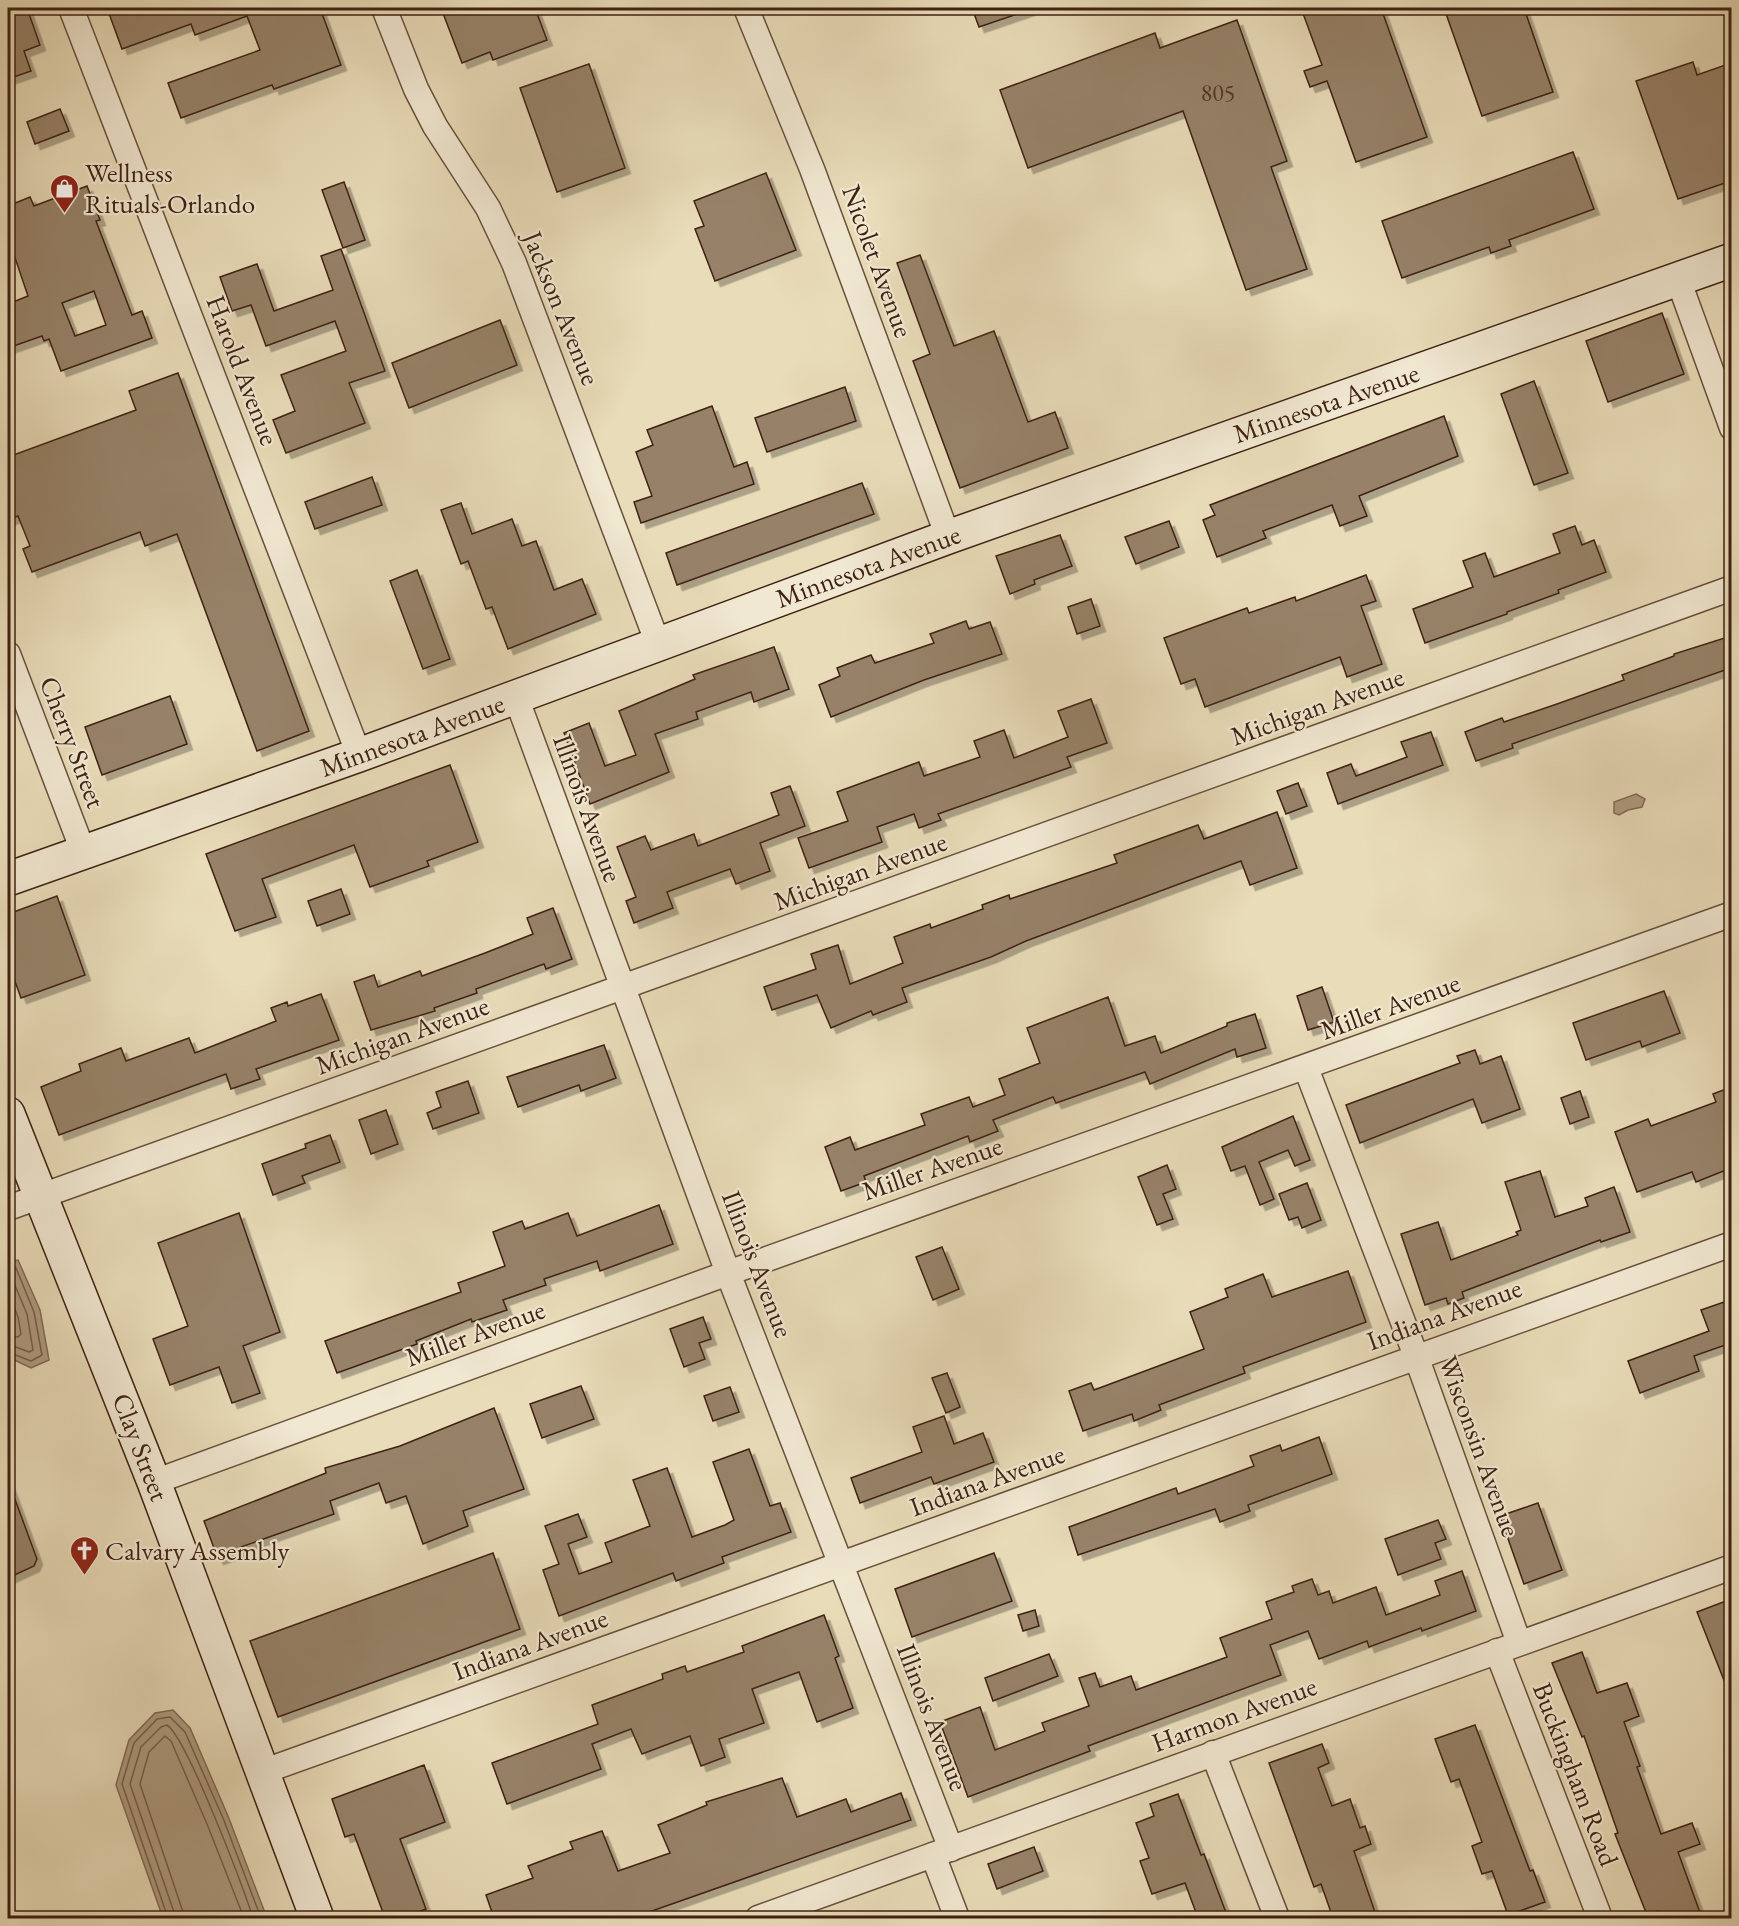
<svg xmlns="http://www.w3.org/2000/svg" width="1739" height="1926" font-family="'EB Garamond',serif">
	<defs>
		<filter id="shadow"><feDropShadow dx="5.5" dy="5.5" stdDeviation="0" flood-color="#0004"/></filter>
	</defs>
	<rect width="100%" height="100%" fill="#e9dcb9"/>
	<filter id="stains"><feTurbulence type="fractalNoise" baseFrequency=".00333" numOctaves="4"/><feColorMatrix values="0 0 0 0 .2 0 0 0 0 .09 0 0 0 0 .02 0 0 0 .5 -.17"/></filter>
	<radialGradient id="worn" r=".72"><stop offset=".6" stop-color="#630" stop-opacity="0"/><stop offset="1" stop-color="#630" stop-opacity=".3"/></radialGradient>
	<!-- water -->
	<g fill="#af9c81" stroke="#826b55" stroke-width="1.5">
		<polygon points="1636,794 1645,799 1642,807 1628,810 1619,815 1614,813 1614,802"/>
		<polygon points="18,1260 40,1310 49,1360 31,1368 8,1357 8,1262"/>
		<polygon points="173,1710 190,1728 228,1816 267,1918 163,1918 116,1785 129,1740 155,1713"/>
	</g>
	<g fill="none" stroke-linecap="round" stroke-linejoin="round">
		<!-- shore -->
		<g stroke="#775e4a" stroke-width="1.5">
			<polyline points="8,1267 16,1268 34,1312 42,1355 31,1361 8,1352"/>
			<polyline points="8,1275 11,1276 27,1314 33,1350 29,1352 8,1344"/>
			<polyline points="8,1291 18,1317 21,1334 18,1337 8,1335"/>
			<polyline points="168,1918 122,1784 134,1743 157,1719 170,1717 185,1732 223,1818 261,1918"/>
			<path d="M176 1918 130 1784 141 1747 161 1727 167 1725C187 1738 243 1887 253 1918"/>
			<polyline points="185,1918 140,1784 149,1752 165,1736 171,1741 207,1824 244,1918"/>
		</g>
	</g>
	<!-- building -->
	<g fill="#978269" stroke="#3f2113" stroke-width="1.5" fill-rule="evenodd" filter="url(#shadow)">
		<polygon points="8,8 27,8 40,45 24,51 31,71 8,79"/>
		<polygon points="107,8 320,8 341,65 274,89 272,85 181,118 168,83 260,50 247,16 195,35 191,24 122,49"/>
		<polygon points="441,8 535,8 547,40 493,60 490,52 462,63"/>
		<polygon points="972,8 1028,8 1029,10 979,27"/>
		<polygon points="1301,8 1381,8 1427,137 1356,162 1327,81 1310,87 1304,71 1322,65"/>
		<polygon points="1444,8 1524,8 1553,92 1482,116"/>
		<polygon points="1237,20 1287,161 1271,167 1307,269 1246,290 1183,111 1028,168 1000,90 1155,33 1160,48"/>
		<polygon points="1693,62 1697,75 1731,63 1731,181 1678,199 1636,81"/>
		<polygon points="589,64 625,168 557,192 520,88"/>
		<polygon points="60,109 69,131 35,144 27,122"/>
		<polygon points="1573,152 1594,209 1509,240 1511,246 1494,252 1491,253 1489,247 1402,278 1382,221"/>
		<polygon points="766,173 796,250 715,281 695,229 704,226 694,201"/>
		<polygon points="344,182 365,240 343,248 322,190"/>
		<path d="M87 186 100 220 96 221 132 315 142 311 152 338 61 371 49 339 44 341 42 336 8 348V304L28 296 8 237V206L30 197 34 206ZM94 291 106 325 75 336 62 303Z"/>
		<polygon points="341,249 385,371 349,383 365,423 286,453 273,420 295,411 281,375 346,351 335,321 266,346 251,305 232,311 220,277 257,264 274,311 333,290 321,256"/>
		<polygon points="920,255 954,346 994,331 1028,422 1055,412 1068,448 960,488 913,361 930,354 897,263"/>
		<polygon points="1662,313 1684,374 1608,402 1586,341"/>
		<polygon points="500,320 517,365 409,408 392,363"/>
		<polygon points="178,373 309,731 257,751 177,534 145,546 140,532 32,572 23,549 30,546 18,516 8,520 8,457 136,410 129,391"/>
		<polygon points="1534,381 1568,473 1534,485 1501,394"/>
		<polygon points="845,387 856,421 767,452 755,418"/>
		<polygon points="712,406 734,467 747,462 754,484 641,523 634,502 652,496 636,452 653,445 647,430"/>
		<polygon points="1444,416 1458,456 1359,496 1367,516 1340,526 1332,505 1263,531 1266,538 1217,557 1203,520 1215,515 1210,505"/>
		<polygon points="372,477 382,505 315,529 305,502"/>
		<polygon points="862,483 874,514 677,585 666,553"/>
		<polygon points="461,503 472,534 512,519 522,546 536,541 554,590 582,579 596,614 508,649 492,607 486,609 468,561 461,564 441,510"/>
		<polygon points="1169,521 1179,547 1136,564 1125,537"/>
		<polygon points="1575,526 1582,545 1594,540 1606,572 1558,590 1559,593 1507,612 1507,614 1425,643 1413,609 1473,587 1463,561 1485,553 1494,577 1560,553 1553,534"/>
		<polygon points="1060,535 1072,566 1034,580 1035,584 1010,594 996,556"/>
		<polygon points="417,570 450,659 423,669 390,581"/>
		<polygon points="1366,575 1376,601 1361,606 1382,664 1347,677 1340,657 1205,707 1195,679 1181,684 1164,638 1247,608 1249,613 1295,597 1296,601"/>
		<polygon points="1091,599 1100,626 1077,634 1068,607"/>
		<polygon points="966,621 969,629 990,622 1002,654 924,680 831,717 819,685 840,676 837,668 871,655 875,663 934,643 930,634"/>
		<polygon points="1731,636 1731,668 1512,744 1513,748 1476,761 1465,732 1502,718 1504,722 1557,704 1624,680 1622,675 1674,656 1674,654"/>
		<polygon points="774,647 789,689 754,702 751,692 696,712 698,719 655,734 669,772 590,804 564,733 589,723 605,766 636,755 619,711 695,679 693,675"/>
		<polygon points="170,696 187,744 102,775 85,727"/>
		<polygon points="1091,699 1107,743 1067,757 1071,767 938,814 941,820 919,828 914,814 877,827 882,842 809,868 798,838 848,821 837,792 919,762 924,776 980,757 974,741 1004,730 1014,758 1068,737 1058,711"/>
		<polygon points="1431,732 1443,765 1338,804 1327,773 1351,764 1356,776 1407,757 1401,742"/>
		<polygon points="450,765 478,842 427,861 429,866 370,887 354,845 262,879 276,917 235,931 206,854"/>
		<polygon points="1298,783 1307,806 1286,814 1277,791"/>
		<polygon points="790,786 805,826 760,843 770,871 736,884 730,869 667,892 673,908 634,923 626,901 636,897 617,847 645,836 651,850 694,834 698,846 779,815 771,793"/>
		<polygon points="1277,812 1297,868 1250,885 1241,861 1026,941 991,957 902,988 907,1002 873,1015 871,1011 831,1028 817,995 772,1010 764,987 816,969 811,954 838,945 850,984 903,963 894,937 930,924 931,928 983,909 982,905 1009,895 1010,899 1117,863 1114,855 1198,825 1204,839"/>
		<polygon points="341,889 350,914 317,926 308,901"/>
		<polygon points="57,896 85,975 21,998 8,962 8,914"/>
		<polygon points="553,908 572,959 546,969 544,964 476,989 477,993 434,1008 435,1011 371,1030 354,982 374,975 378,987 420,971 422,976 485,953 533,934 527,918"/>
		<polygon points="1322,987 1334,1022 1308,1030 1297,996"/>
		<polygon points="1664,991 1680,1033 1642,1047 1640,1041 1586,1060 1573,1023"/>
		<polygon points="321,994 339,1040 256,1069 260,1079 231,1089 226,1074 59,1135 41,1087 81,1071 79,1064 121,1048 126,1061 189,1038 195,1053 276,1021 271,1008 287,1002 288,1006"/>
		<polygon points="1108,997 1125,1046 1155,1036 1161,1053 1227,1026 1227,1023 1255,1014 1266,1048 1237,1057 1235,1049 1150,1084 1145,1072 1056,1103 1053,1097 993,1120 998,1131 970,1142 968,1136 864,1176 866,1182 841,1191 825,1147 850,1137 855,1150 925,1125 921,1114 969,1097 973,1107 1005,1095 999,1079 1040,1063 1027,1028"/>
		<polygon points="604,1045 616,1078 581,1091 579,1085 518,1107 507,1077"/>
		<polygon points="1475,1050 1480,1064 1501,1056 1520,1109 1482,1123 1473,1099 1360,1143 1346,1105 1460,1063 1457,1056"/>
		<polygon points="468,1081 479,1113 433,1129 427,1113 441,1107 436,1092"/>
		<polygon points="1731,1087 1731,1168 1696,1182 1692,1172 1637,1192 1615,1132 1648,1119 1651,1126 1716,1102 1713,1094"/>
		<polygon points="1580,1091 1589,1117 1570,1124 1561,1098"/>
		<polygon points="386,1110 398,1144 371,1154 359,1120"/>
		<polygon points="1293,1116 1310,1160 1295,1166 1288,1150 1259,1162 1274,1199 1260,1205 1245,1166 1231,1171 1222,1147"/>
		<polygon points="330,1135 340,1162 302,1176 305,1183 273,1195 262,1164 306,1148 305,1144"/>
		<polygon points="1167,1165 1176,1189 1163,1194 1173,1219 1157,1225 1138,1177"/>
		<polygon points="1540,1171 1555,1217 1588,1206 1585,1198 1614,1187 1630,1232 1601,1242 1600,1240 1462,1292 1464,1298 1448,1304 1446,1298 1425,1305 1401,1234 1438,1222 1451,1260 1518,1235 1516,1232 1521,1230 1505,1182"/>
		<polygon points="1307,1183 1321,1220 1302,1228 1298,1217 1289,1220 1279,1194"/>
		<polygon points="659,1205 673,1244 600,1271 597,1261 544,1279 546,1285 503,1300 507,1310 472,1322 471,1319 416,1341 417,1344 337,1373 325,1341 461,1292 458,1283 505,1266 493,1232 522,1221 525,1229 568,1213 577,1236"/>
		<polygon points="239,1213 280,1332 243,1346 260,1393 232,1403 219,1367 170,1385 153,1339 188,1326 158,1243"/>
		<polygon points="942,1247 959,1289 933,1300 916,1257"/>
		<polygon points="1348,1271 1366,1322 1243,1367 1245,1373 1159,1405 1161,1410 1134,1421 1132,1414 1083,1431 1069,1391 1091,1383 1094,1390 1204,1349 1190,1312 1228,1297 1225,1289 1263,1274 1272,1297"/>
		<polygon points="1727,1301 1731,1315 1731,1343 1694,1356 1699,1371 1640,1393 1628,1361 1709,1331 1701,1310"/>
		<polygon points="703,1317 711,1339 699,1343 705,1359 684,1367 670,1329"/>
		<polygon points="947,1373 960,1407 946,1413 932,1378"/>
		<polygon points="581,1386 594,1419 542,1438 530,1404"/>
		<polygon points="730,1387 739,1412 713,1421 704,1396"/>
		<polygon points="494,1408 524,1489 463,1511 468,1526 423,1544 406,1496 386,1503 379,1483 330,1501 334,1514 241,1547 242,1551 218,1559 204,1521 326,1473 325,1468 400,1446"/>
		<polygon points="944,1416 954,1444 983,1433 994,1462 934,1484 931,1477 860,1503 851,1478 922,1452 913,1427"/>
		<polygon points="1319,1437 1332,1474 1248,1505 1250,1511 1220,1522 1215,1509 1078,1555 1069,1527 1176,1488 1178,1494 1254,1466 1250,1456 1280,1445 1282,1451"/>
		<polygon points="749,1449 770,1506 780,1503 791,1532 722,1557 724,1563 676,1581 673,1573 559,1616 543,1570 559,1564 545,1526 578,1514 587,1537 568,1544 579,1574 612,1562 605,1543 650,1526 633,1480 667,1468 692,1537 725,1525 734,1520 713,1462"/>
		<polygon points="9,1483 37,1559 34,1566 8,1578"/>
		<polygon points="1538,1503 1562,1570 1524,1584 1500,1516"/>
		<polygon points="1438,1520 1446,1539 1435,1543 1441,1559 1398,1575 1385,1539"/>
		<polygon points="493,1553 520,1629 278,1717 250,1641"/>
		<polygon points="994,1553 1012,1601 912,1637 895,1589"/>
		<polygon points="1462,1571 1476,1611 1422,1631 1421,1628 1369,1647 1367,1641 1319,1659 1308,1631 1270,1645 1281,1675 1088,1746 1090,1751 968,1797 940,1722 980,1707 995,1750 1045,1731 1042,1723 1089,1706 1079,1678 1095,1673 1100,1687 1131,1676 1136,1690 1227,1657 1220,1638 1272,1619 1266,1602 1294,1592 1292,1586 1312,1579 1318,1595 1329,1591 1333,1603 1376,1587 1386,1615 1440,1595 1435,1581"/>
		<polygon points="1731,1599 1731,1692 1729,1693 1697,1612"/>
		<polygon points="1035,1610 1039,1626 1023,1631 1018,1615"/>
		<polygon points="824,1615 839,1656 835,1658 853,1708 817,1722 799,1672 752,1689 764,1723 719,1739 725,1757 701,1766 690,1736 642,1754 631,1729 592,1744 601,1769 507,1804 492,1763 598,1724 592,1705 663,1679 662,1674 685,1666 687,1672 744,1652 742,1646"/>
		<polygon points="1582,1652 1597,1693 1627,1683 1639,1716 1624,1722 1640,1766 1637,1767 1661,1834 1692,1823 1700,1844 1678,1852 1702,1918 1660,1918 1658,1911 1647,1915 1615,1834 1618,1833 1584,1736 1582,1737 1552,1663"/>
		<polygon points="1049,1654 1058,1676 993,1701 985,1678"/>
		<polygon points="1475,1725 1530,1871 1533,1870 1545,1902 1508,1915 1492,1871 1482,1874 1472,1846 1482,1842 1459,1779 1451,1782 1435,1739"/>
		<polygon points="1322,1744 1329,1763 1318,1768 1332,1806 1350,1799 1360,1828 1365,1826 1371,1844 1354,1851 1377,1918 1333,1918 1321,1884 1314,1887 1269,1763"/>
		<polygon points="424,1765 445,1822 400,1839 426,1909 402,1918 385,1918 354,1834 345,1837 332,1799"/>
		<polygon points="782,1778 797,1817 846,1799 851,1812 901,1793 911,1820 632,1918 494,1918 486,1895 533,1878 528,1866 573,1849 570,1842 602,1831 618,1871 670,1853 658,1825 707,1805 706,1802"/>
		<polygon points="1178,1794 1201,1855 1204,1854 1228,1918 1198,1918 1185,1883 1152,1894 1140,1861 1149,1858 1136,1823 1154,1816 1150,1804"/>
		<polygon points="1034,1847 1043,1871 997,1889 988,1864"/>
	</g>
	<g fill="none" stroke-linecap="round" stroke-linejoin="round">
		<defs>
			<g id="street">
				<polyline points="71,8 359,755"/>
				<polyline points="384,8 416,89 435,126 488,208 514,263 658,644"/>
				<polyline points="746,8 812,169 948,537"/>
				<polyline points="1678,279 1732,428"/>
				<polyline points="8,654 83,851"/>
				<polyline points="516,697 728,1273 951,1849"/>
				<polyline points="1306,1068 1416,1356 1519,1643"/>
				<polyline points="8,1208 1732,588"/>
				<polyline points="154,1482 728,1273 1732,914"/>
				<polyline points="1497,1651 1600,1918"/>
				<polyline points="1213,1753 1277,1918"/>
				<polyline points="262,1772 1732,1244"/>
				<polyline points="933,1855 957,1918"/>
				<polyline points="758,1918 1732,1567"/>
			</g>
			<g id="secondary">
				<polyline points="8,879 359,755 948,537 1732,260"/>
				<polyline points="8,1114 154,1482 317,1918"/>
			</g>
		</defs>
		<!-- street casing -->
		<use href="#street" stroke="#6a503c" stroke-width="27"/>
		<!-- secondary casing -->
		<use href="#secondary" stroke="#3f2113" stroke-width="36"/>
		<!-- street -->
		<use href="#street" stroke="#f1e8d2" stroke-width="24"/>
		<!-- secondary -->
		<use href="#secondary" stroke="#f1e8d2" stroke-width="33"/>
	</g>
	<!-- icons -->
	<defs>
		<symbol id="shop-pin" viewBox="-11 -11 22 30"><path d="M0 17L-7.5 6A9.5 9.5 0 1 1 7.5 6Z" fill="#8f2418" stroke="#f1e8d2"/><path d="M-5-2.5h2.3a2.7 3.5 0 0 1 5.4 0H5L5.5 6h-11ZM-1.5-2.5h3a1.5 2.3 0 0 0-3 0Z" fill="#fff"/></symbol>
		<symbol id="church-pin" viewBox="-11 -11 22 30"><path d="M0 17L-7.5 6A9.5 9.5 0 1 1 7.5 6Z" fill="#8f2418" stroke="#f1e8d2"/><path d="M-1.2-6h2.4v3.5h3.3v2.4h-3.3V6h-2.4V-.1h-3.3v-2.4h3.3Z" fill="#fff"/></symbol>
	</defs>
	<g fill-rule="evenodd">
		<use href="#shop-pin" x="48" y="172" width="33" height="45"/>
		<use href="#church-pin" x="68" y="1534" width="33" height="45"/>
	</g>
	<g text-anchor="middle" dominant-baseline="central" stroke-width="4.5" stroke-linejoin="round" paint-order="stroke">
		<!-- number labels -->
		<g font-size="24" fill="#553928">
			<text x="1218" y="92">805</text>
		</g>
		<!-- poi labels -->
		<g font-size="27" fill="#3f2113" stroke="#f1e8d2" text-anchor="start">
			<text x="85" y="172">Wellness<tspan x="85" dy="31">Rituals-Orlando</tspan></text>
			<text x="105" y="1550">Calvary Assembly</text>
		</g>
		<!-- street labels -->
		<g font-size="27" fill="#3f2113" stroke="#f1e8d2">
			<text transform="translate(878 261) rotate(70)">Nicolet Avenue</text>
			<text transform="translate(562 308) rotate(68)">Jackson Avenue</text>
			<text transform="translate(243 370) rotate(69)">Harold Avenue</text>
			<text transform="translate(1326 403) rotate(-19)">Minnesota Avenue</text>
			<text transform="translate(868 566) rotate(-20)">Minnesota Avenue</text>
			<text transform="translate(1317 706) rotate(-20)">Michigan Avenue</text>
			<text transform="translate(412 735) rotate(-20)">Minnesota Avenue</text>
			<text transform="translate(73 742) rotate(69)">Cherry Street</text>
			<text transform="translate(588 808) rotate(70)">Illinois Avenue</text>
			<text transform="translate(860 871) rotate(-20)">Michigan Avenue</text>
			<text transform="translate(1390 1006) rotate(-20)">Miller Avenue</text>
			<text transform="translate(402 1035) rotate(-20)">Michigan Avenue</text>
			<text transform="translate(932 1168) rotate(-19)">Miller Avenue</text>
			<text transform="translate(758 1264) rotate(69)">Illinois Avenue</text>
			<text transform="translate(1444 1314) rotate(-20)">Indiana Avenue</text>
			<text transform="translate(475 1333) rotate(-20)">Miller Avenue</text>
			<text transform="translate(1480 1446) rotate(70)">Wisconsin Avenue</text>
			<text transform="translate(141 1447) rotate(69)">Clay Street</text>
			<text transform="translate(987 1480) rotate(-20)">Indiana Avenue</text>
			<text transform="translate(530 1644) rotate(-20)">Indiana Avenue</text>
			<text transform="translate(1234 1714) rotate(-20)">Harmon Avenue</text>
			<text transform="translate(933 1717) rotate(69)">Illinois Avenue</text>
			<text transform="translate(1576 1774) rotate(69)">Buckingham Road</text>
		</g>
	</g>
	<!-- margin -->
	<rect width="1739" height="1926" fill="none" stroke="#e9dcb9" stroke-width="30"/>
	<rect x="9" y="9" width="1721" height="1908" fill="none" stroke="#3f2113" stroke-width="3"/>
	<rect x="15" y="15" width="1709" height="1896" fill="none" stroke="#3f2113" stroke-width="1.5"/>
	<rect width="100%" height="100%" filter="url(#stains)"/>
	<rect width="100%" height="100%" fill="url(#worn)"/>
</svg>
